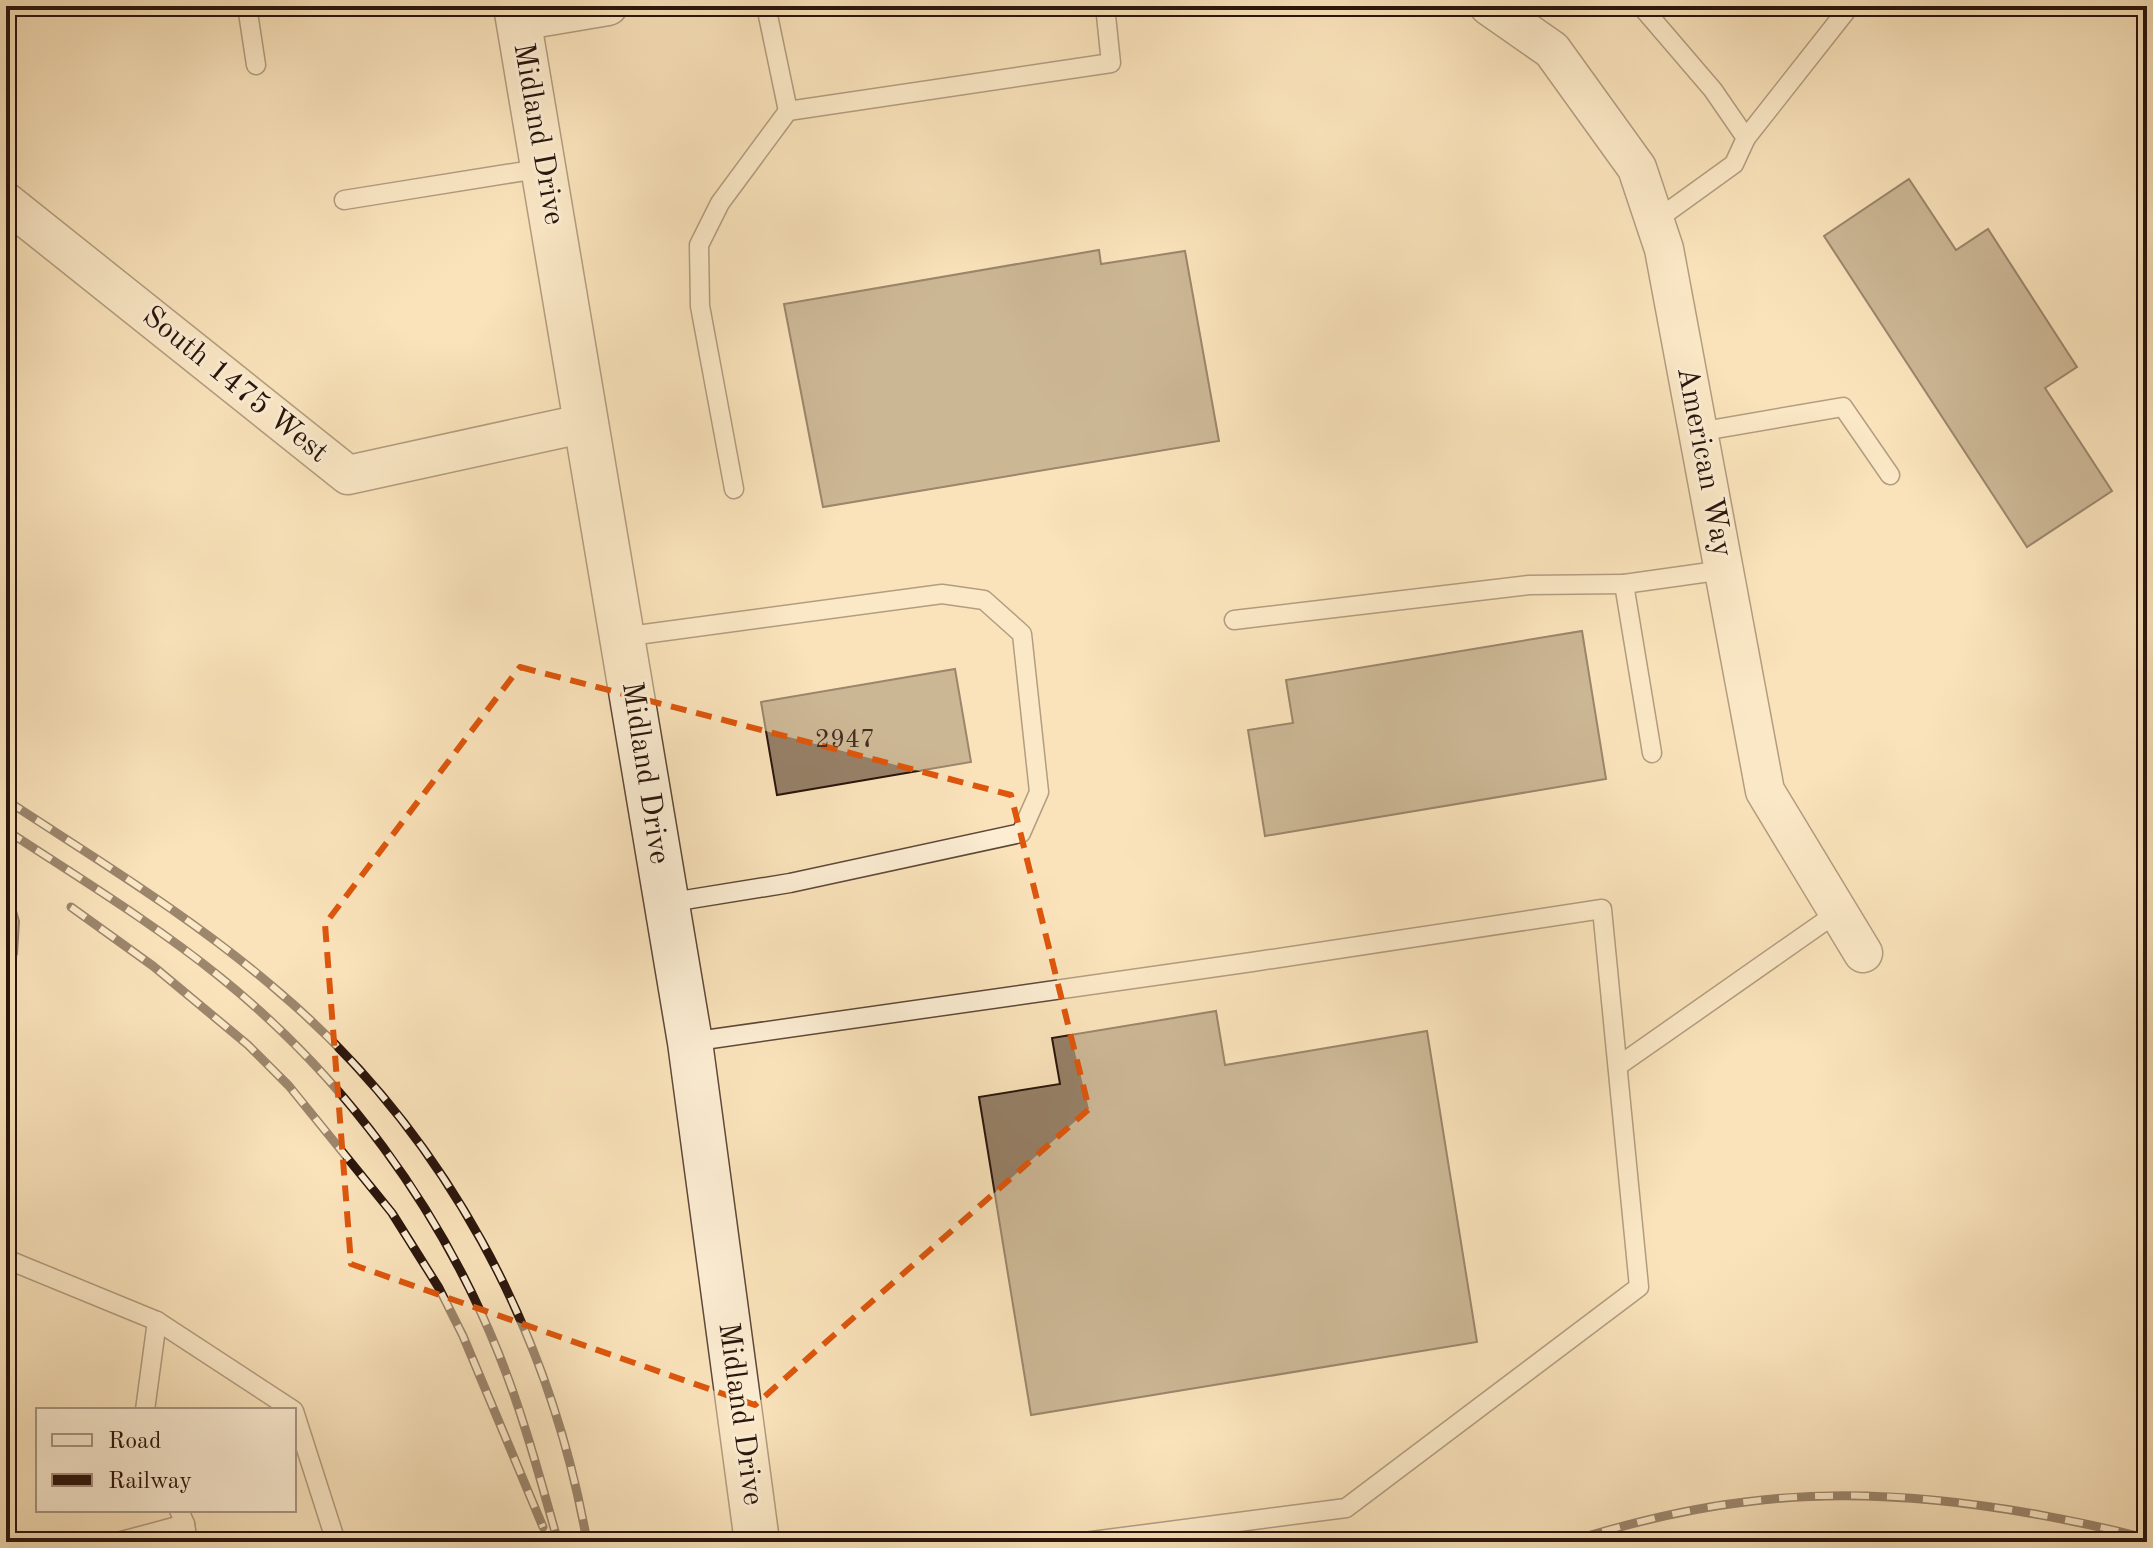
<svg xmlns="http://www.w3.org/2000/svg" width="2153" height="1548" font-family="'Old Standard TT',serif">
	<rect width="100%" height="100%" fill="#fae3bb"/>
	<filter id="stains"><feTurbulence type="fractalNoise" baseFrequency=".0025" numOctaves="4"/><feColorMatrix values="0 0 0 0 .2 0 0 0 0 .09 0 0 0 0 .02 0 0 0 .5 -.17"/></filter>
	<radialGradient id="worn" r=".72"><stop offset=".6" stop-color="#630" stop-opacity="0"/><stop offset="1" stop-color="#630" stop-opacity=".3"/></radialGradient>
	<!-- building -->
	<g fill="#968067" stroke="#2a140c" stroke-width="2">
		<polygon points="1909,179 1956,250 1988,229 2077,367 2045,388 2112,491 2027,547 1824,236"/>
		<polygon points="1099,250 1101,264 1185,251 1219,441 823,507 784,304"/>
		<polygon points="1582,631 1606,779 1265,836 1248,730 1293,723 1286,680"/>
		<polygon points="955,669 971,762 777,795 761,702"/>
		<polygon points="6,884 10,890 19,921 17,954 6,979"/>
		<polygon points="1216,1011 1225,1065 1427,1031 1477,1342 1031,1415 979,1097 1060,1084 1052,1038"/>
	</g>
	<g fill="none" stroke-linecap="round" stroke-linejoin="round">
		<defs>
			<g id="service">
				<polyline points="247,6 256,65"/>
				<polyline points="766,6 788,111 1111,63 1105,6"/>
				<polyline points="1641,6 1713,90 1746,138 1734,164 1655,221"/>
				<polyline points="1746,138 1850,6"/>
				<polyline points="344,200 544,168"/>
				<polyline points="1698,432 1843,407 1890,475"/>
				<polyline points="734,489 700,306 699,245 720,203 788,111"/>
				<polyline points="1234,620 1529,585 1624,584"/>
				<polyline points="622,637 942,594 984,600 1022,634 1039,792 1021,833 790,883 666,903"/>
				<polyline points="1652,753 1624,584 1724,570"/>
				<polyline points="690,1042 1252,962 1602,909 1639,1287 1346,1508 1084,1542"/>
				<polyline points="1618,1066 1838,912"/>
				<polyline points="6,1259 157,1321 145,1410"/>
				<polyline points="157,1321 293,1410"/>
				<polyline points="294,1411 336,1542"/>
				<polyline points="179,1510 185,1524 188,1542"/>
				<polyline points="118,1542 185,1524"/>
			</g>
			<g id="minor">
				<polyline points="1489,6 1552,50 1637,168 1664,249 1765,791 1863,953"/>
				<polyline points="519,21 608,6"/>
				<polyline points="6,202 348,475 586,423"/>
			</g>
			<polyline id="tertiary" points="516,6 690,1042 757,1542"/>
		</defs>
		<!-- service casing -->
		<use href="#service" stroke="#5e4838" stroke-width="21"/>
		<!-- minor casing -->
		<use href="#minor" stroke="#5e4838" stroke-width="41"/>
		<!-- tertiary casing -->
		<use href="#tertiary" stroke="#5e4838" stroke-width="47"/>
		<!-- service -->
		<use href="#service" stroke="#fcedd3" stroke-width="18"/>
		<!-- minor -->
		<use href="#minor" stroke="#fcedd3" stroke-width="38"/>
		<!-- tertiary -->
		<use href="#tertiary" stroke="#fcedd3" stroke-width="44"/>
		<defs>
			<g id="rail">
				<path d="M6 800C99 861 195 919 279 992 444 1132 550 1330 587 1542"/>
				<path d="M6 830C79 878 153 923 220 977 343 1076 439 1206 498 1352 523 1414 540 1478 558 1542"/>
				<polyline points="71,907 153,966 248,1045 289,1086 392,1213 439,1288 463,1336 543,1527"/>
				<path d="M1568 1542C1626 1524 1685 1509 1745 1502 1842 1489 1939 1497 2035 1514 2072 1521 2110 1528 2147 1539"/>
			</g>
		</defs>
		<!-- rail casing -->
		<use href="#rail" stroke="#2a140c" stroke-width="9"/>
		<!-- rail -->
		<use href="#rail" stroke="#fcedd3" stroke-width="6" stroke-dasharray="18" stroke-linecap="butt"/>
	</g>
	<!-- marked area -->
	<path d="M0 0H2153V1548H0ZM520 667 1011 795 1089 1109 755 1405 351 1264 325 924Z" fill="#fae3bb" fill-opacity=".55" fill-rule="evenodd"/>
	<path fill="none" stroke="#de560c" stroke-width="6" stroke-dasharray="16 10" stroke-linejoin="round" d="M520 667 1011 795 1089 1109 755 1405 351 1264 325 924Z"/>
	<g text-anchor="middle" dominant-baseline="central" stroke-width="6" stroke-linejoin="round" paint-order="stroke">
		<!-- number labels -->
		<g font-size="26" fill="#452f23">
			<text x="845" y="740">2947</text>
		</g>
		<!-- street labels -->
		<g font-size="30" fill="#2a140c" stroke="#fcedd3">
			<text transform="translate(538 134) rotate(80)">Midland Drive</text>
			<text transform="translate(235 385) rotate(39)">South 1475 West</text>
			<text transform="translate(1704 462) rotate(79)">American Way</text>
			<text transform="translate(645 773) rotate(81)">Midland Drive</text>
			<text transform="translate(740 1414) rotate(82)">Midland Drive</text>
		</g>
	</g>
	<!-- margin -->
	<rect width="2153" height="1548" fill="none" stroke="#fae3bb" stroke-width="32"/>
	<rect x="8" y="8" width="2137" height="1532" fill="none" stroke="#2a140c" stroke-width="4"/>
	<rect x="16" y="16" width="2121" height="1516" fill="none" stroke="#2a140c" stroke-width="2"/>
	<!-- legend -->
	<rect x="36" y="1408" width="260" height="104" fill="#fcedd3" stroke="#a89683" stroke-width="2"/>
	<rect x="52" y="1434" width="40" height="12" fill="#fcedd3" stroke="#a89683" stroke-width="2"/>
	<text x="108" y="1448" font-size="24" fill="#2a140c">Road</text>
	<rect x="52" y="1474" width="40" height="12" fill="#2a140c" stroke="#a89683" stroke-width="2"/>
	<text x="108" y="1488" font-size="24" fill="#2a140c">Railway</text>
	<rect width="100%" height="100%" filter="url(#stains)"/>
	<rect width="100%" height="100%" fill="url(#worn)"/>
</svg>
